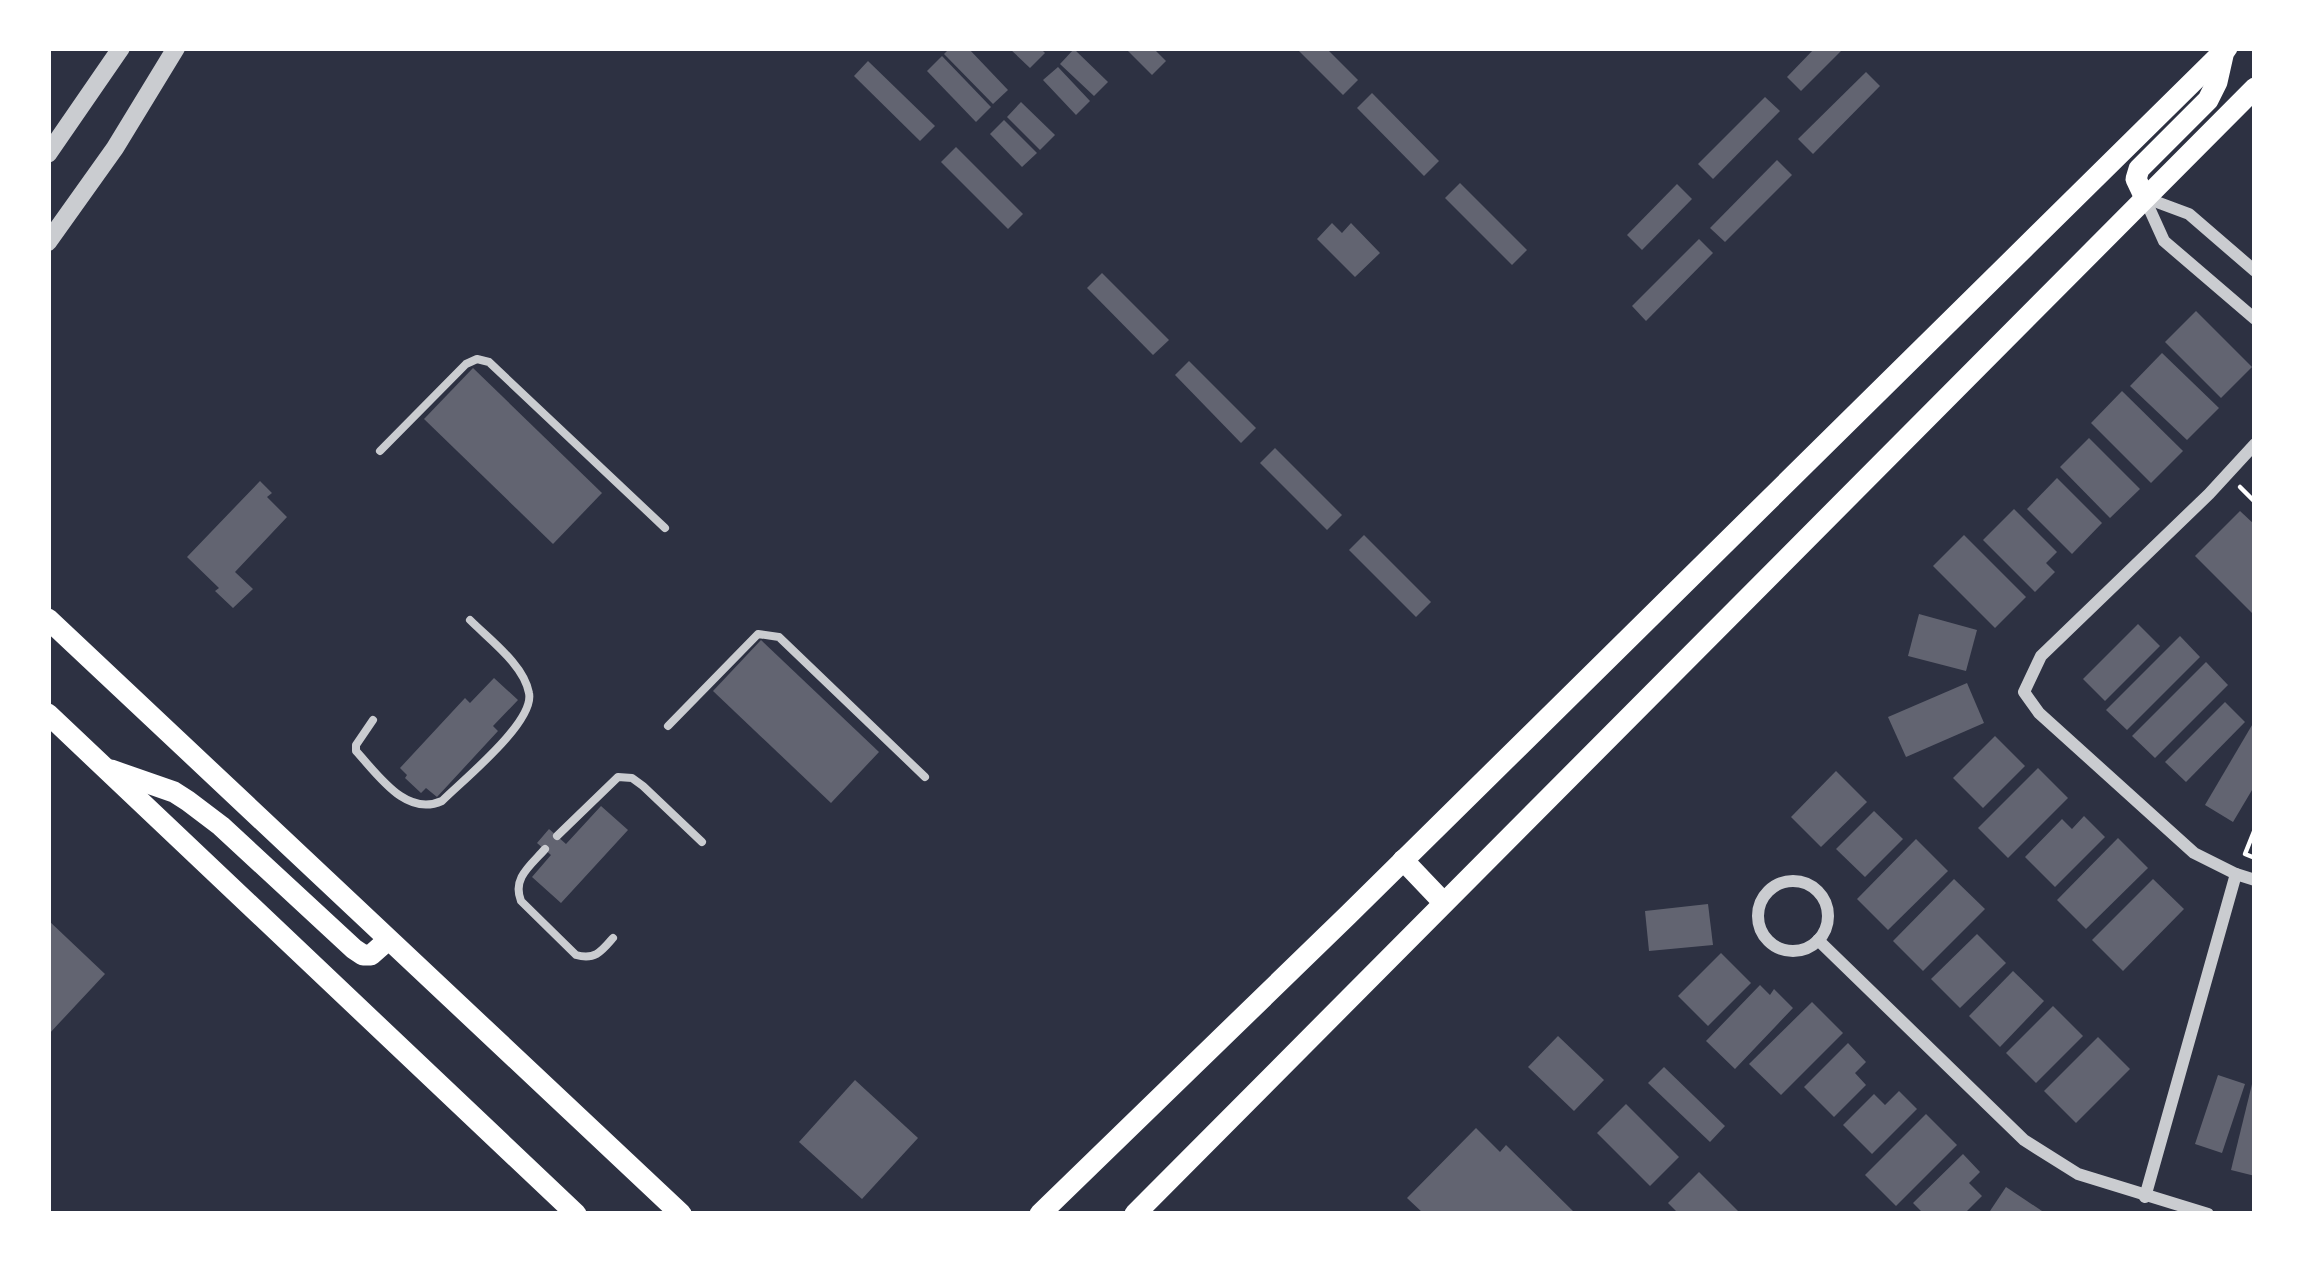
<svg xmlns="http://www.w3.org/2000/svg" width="2303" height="1262" font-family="Arial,sans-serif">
	<rect width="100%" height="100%" fill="#2d3142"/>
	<!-- building -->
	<g fill="#626471">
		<polygon points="950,48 968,48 1008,90 993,104 944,54"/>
		<polygon points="1009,48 1040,48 1045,53 1030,68"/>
		<polygon points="1125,48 1153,48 1166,61 1152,75"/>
		<polygon points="1296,48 1326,48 1358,80 1343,95"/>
		<polygon points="1815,48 1844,48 1801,91 1787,77"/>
		<polygon points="1074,49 1108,82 1094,96 1060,64"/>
		<polygon points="942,56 991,107 976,122 927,71"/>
		<polygon points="868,61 935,126 920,141 854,76"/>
		<polygon points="1058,67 1090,101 1076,115 1043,80"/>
		<polygon points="1866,72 1880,86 1813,154 1798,139"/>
		<polygon points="1372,93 1439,161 1424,176 1357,108"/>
		<polygon points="1765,97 1780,111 1713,179 1698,164"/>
		<polygon points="1021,102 1055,135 1040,150 1007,117"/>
		<polygon points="1004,120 1037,153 1022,167 990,134"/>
		<polygon points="956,147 1023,214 1008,229 941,162"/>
		<polygon points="1777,160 1792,175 1725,242 1710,228"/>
		<polygon points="1460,183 1527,250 1512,265 1445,198"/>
		<polygon points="1677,184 1692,199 1642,250 1627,235"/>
		<polygon points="1332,223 1342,233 1351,223 1380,253 1355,277 1317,239"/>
		<polygon points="1699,239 1713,253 1646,321 1632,306"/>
		<polygon points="1102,273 1169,340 1153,355 1087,288"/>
		<polygon points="2196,311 2252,367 2221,398 2165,342"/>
		<polygon points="2162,353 2219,408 2187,440 2130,386"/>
		<polygon points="1189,361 1256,428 1241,443 1175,375"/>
		<polygon points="473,368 602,493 553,544 424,419"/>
		<polygon points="2122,391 2183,451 2151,483 2091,423"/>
		<polygon points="2089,438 2140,489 2110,518 2060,467"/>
		<polygon points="1275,448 1342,515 1327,530 1260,463"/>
		<polygon points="2057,478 2102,523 2072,554 2027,509"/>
		<polygon points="260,481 272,493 267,497 287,517 235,572 253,589 233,608 215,591 219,588 187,557"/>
		<polygon points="2014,509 2057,552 2046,563 2055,572 2035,592 1983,540"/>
		<polygon points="2240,511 2255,525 2255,616 2195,556"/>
		<polygon points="1364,535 1431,602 1416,617 1349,550"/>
		<polygon points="1964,535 2026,597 1995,628 1933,566"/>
		<polygon points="1919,614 1977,630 1966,671 1908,656"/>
		<polygon points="2138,624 2160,646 2105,701 2083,679"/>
		<polygon points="2180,636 2200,657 2127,730 2106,710"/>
		<polygon points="761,640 879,752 831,803 713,691"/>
		<polygon points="2206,662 2228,685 2155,758 2132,736"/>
		<polygon points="494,678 518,700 493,726 498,731 437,797 426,788 421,793 405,778 407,775 400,768 465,698 470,703"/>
		<polygon points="1967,683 1984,723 1906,757 1888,717"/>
		<polygon points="2225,702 2245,722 2186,782 2165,762"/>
		<polygon points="2255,720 2255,785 2233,822 2205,805"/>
		<polygon points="1995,736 2025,766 1983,808 1953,778"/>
		<polygon points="2038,768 2068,798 2008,858 1978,828"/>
		<polygon points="1836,771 1867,802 1821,847 1791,817"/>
		<polygon points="601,806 628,830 561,903 532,877 551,855 537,843 549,829 566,844"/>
		<polygon points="1874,811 1903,839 1865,877 1836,849"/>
		<polygon points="2084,816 2105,837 2055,887 2025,857 2062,819 2072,829"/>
		<polygon points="2118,838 2148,868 2086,929 2057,900"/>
		<polygon points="1916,839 1948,871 1888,930 1857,899"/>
		<polygon points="1954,879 1985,909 1923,971 1893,941"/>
		<polygon points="2153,879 2184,909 2123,971 2092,940"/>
		<polygon points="1708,904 1713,945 1649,951 1645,911"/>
		<polygon points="48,920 105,974 48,1035"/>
		<polygon points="1977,934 2006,963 1960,1008 1931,979"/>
		<polygon points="1721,953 1751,983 1708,1026 1678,996"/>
		<polygon points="2013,971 2044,1001 2000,1047 1969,1016"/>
		<polygon points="1760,985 1770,995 1774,989 1793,1008 1735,1069 1706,1041"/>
		<polygon points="1812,1002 1843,1033 1781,1095 1749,1064"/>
		<polygon points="2053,1006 2083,1036 2036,1083 2006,1053"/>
		<polygon points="1558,1036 1604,1080 1574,1111 1528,1067"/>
		<polygon points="2098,1037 2130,1069 2076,1123 2044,1091"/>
		<polygon points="1848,1043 1866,1062 1855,1073 1866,1085 1834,1117 1804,1087"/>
		<polygon points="1664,1067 1725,1126 1710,1142 1648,1083"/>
		<polygon points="2218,1075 2245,1084 2222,1153 2195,1144"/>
		<polygon points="855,1080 918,1138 862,1199 799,1142"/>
		<polygon points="2253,1080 2255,1080 2255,1176 2231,1170"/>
		<polygon points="1899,1091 1917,1109 1872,1154 1843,1125 1874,1094 1885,1105"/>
		<polygon points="1626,1104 1679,1157 1650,1186 1597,1133"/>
		<polygon points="1926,1114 1957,1145 1896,1206 1865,1175"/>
		<polygon points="1476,1128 1500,1152 1506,1145 1576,1214 1424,1214 1407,1198"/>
		<polygon points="1963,1154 1980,1172 1969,1183 1982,1196 1964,1214 1924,1214 1913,1203"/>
		<polygon points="1699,1172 1741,1214 1679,1214 1668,1203"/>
		<polygon points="2006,1187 2042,1211 2040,1214 1988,1214"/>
	</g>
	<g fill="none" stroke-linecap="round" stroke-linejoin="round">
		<!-- path -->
		<g stroke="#fff" stroke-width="4.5">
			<polyline points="2240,487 2255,502"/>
			<polyline points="2255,829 2245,854 2255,858"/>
		</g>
		<!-- service -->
		<g stroke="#caccd0" stroke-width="8">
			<polyline points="380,451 466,364 477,359 489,362 665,528"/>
			<path d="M373 720 356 745V751C379 776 406 817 442 801 463 780 535 722 529 693 524 665 490 640 470 620"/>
			<polyline points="668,726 758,634 779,637 925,777"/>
			<polyline points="557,836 618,777 632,778 643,786 702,842"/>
			<path d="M545 849C530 866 512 878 521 901L576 955C595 960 601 952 613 938"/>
		</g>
		<!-- minor -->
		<g stroke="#caccd0" stroke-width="12">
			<polyline points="2146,198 2189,214 2255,271"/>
			<polyline points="2145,199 2164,241 2255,319"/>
			<polyline points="2255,444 2209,494 2041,656 2024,692 2039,713 2194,853 2236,874 2255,880"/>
			<circle cx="1793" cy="916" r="35"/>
			<polyline points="1818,940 2024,1140 2078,1174 2208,1214"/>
			<polyline points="2145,1197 2236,874"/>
		</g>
		<!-- tertiary -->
		<g stroke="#caccd0" stroke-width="18">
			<polyline points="48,154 121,48"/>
			<polyline points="48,242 115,148 176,48"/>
		</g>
		<!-- secondary -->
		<g stroke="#fff" stroke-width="21">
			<polyline points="2145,198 2136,179 2139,169 2208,100 2217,82 2224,51"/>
			<polyline points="48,619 681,1214"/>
			<polyline points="48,714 576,1214"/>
			<polyline points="111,770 174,792 188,801 221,826 354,949 363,955 371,955 388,940"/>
			<polyline points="1403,860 1443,902"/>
			<polyline points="1040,1214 1348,915 2227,48"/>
			<polyline points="1135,1214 2255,88"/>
		</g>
	</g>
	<!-- border -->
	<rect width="2303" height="1262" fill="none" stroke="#ffffff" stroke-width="102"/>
</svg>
